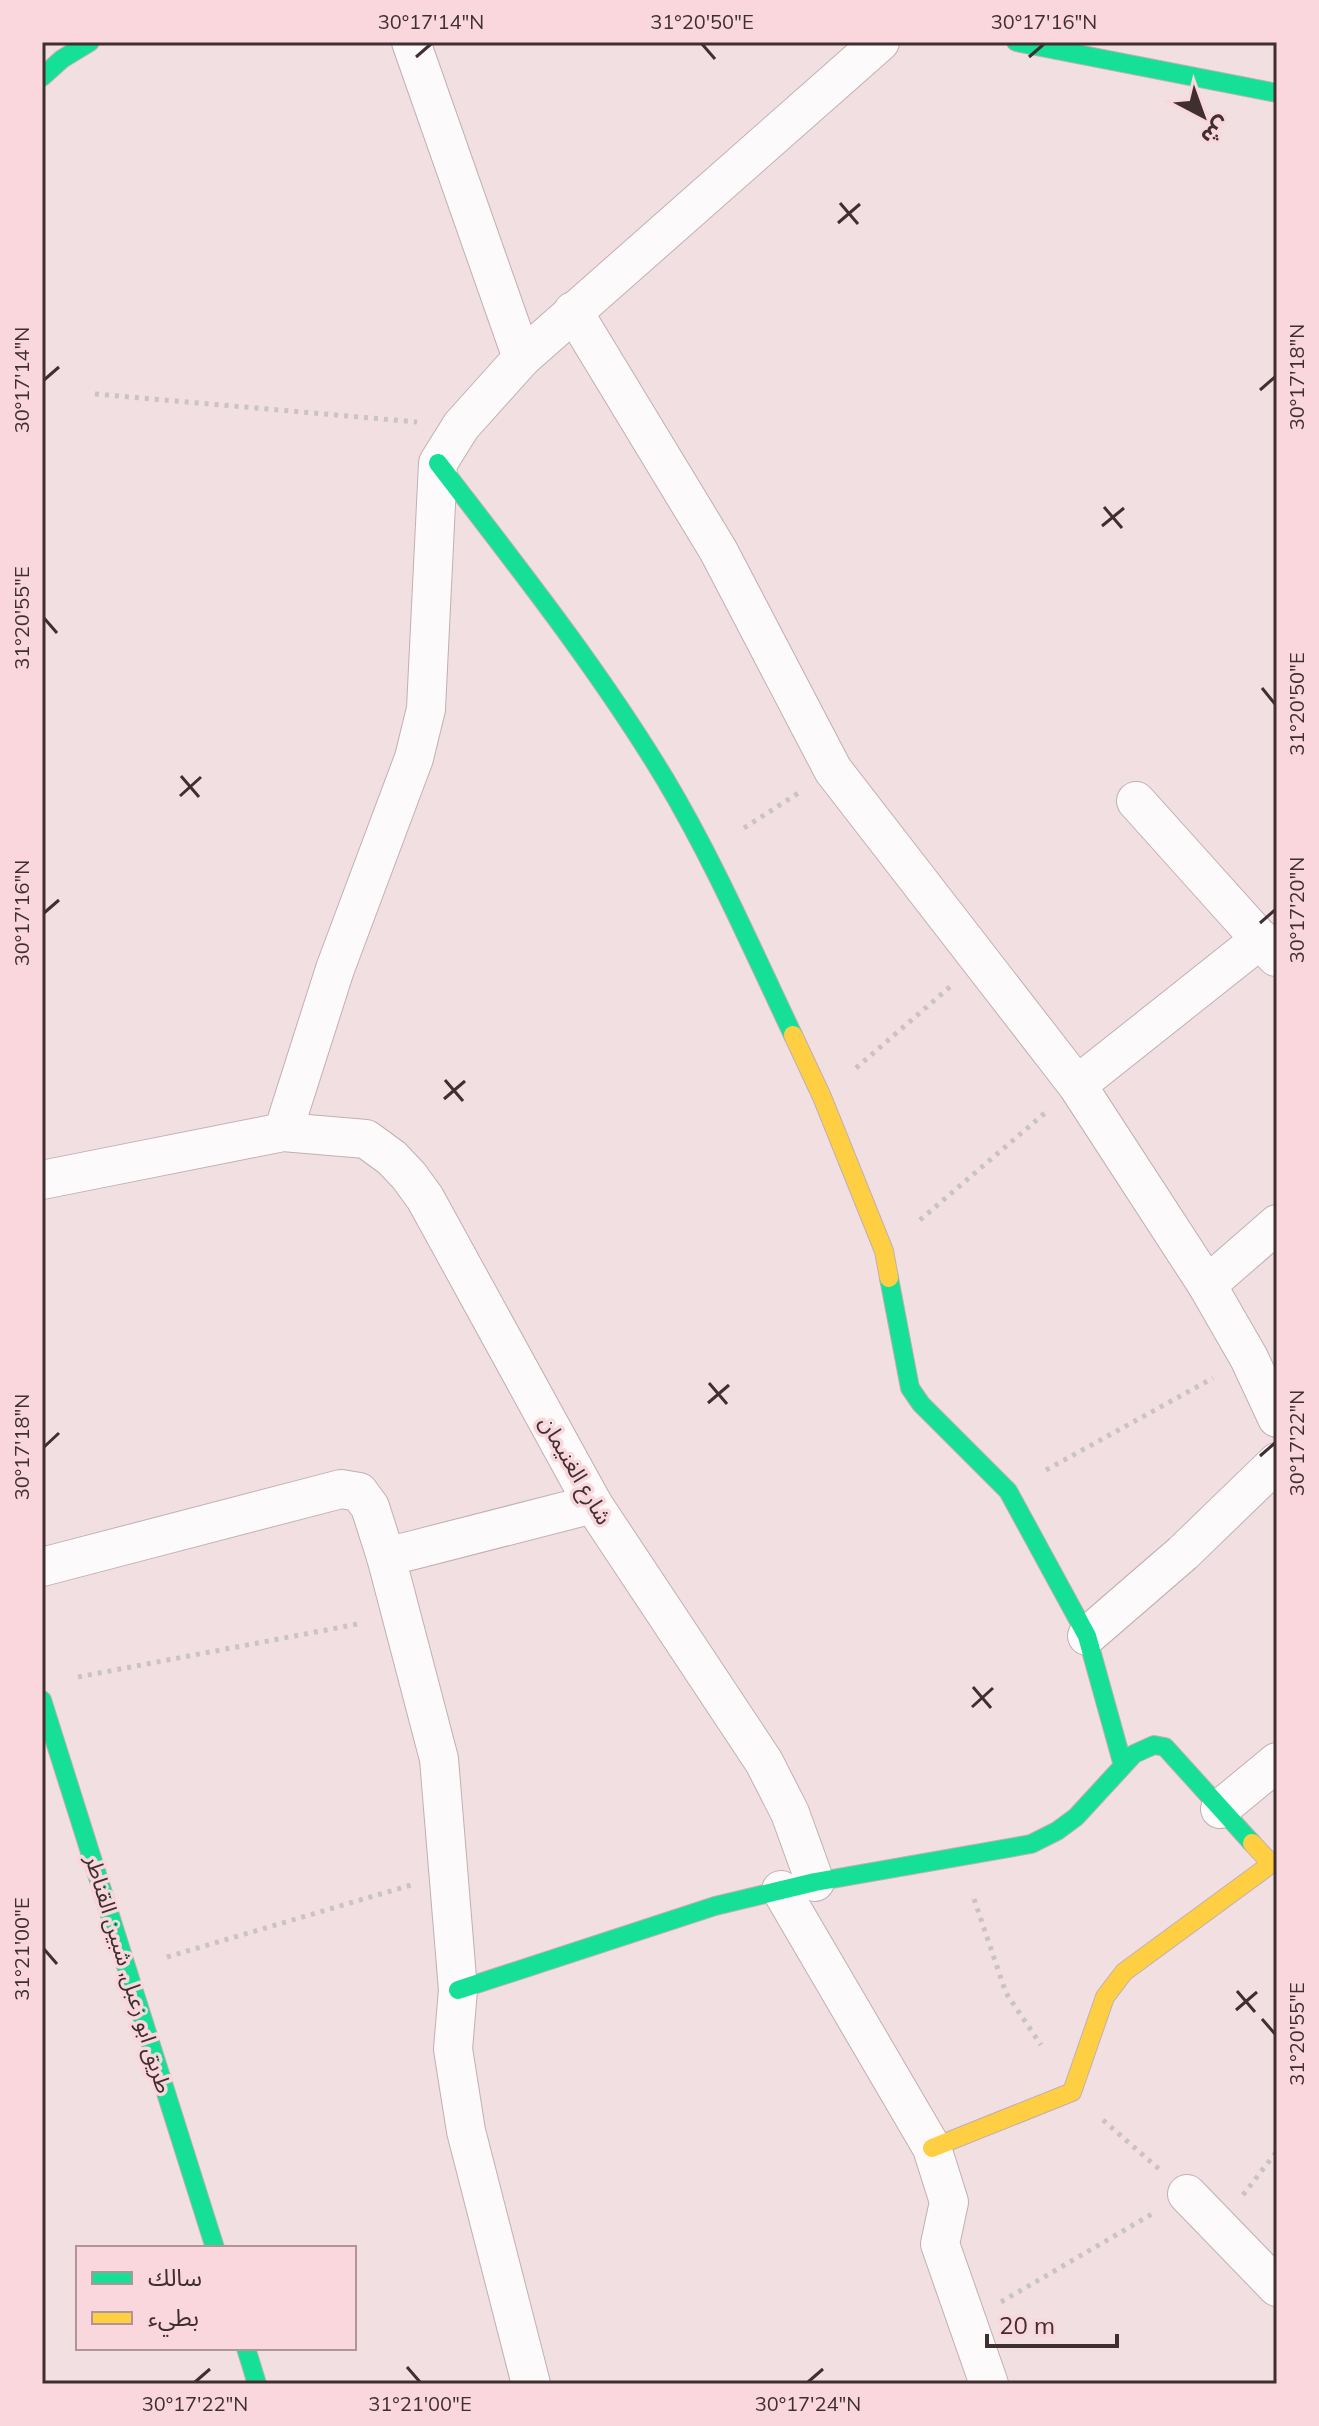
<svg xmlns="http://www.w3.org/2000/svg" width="1319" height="2426" font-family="Mulish,'Noto Sans Arabic',sans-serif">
	<rect width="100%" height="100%" fill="#f2dfe2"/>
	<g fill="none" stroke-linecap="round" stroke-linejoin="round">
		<defs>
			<g id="street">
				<polyline points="411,42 522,358"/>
				<polyline points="573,311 718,550 833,770 1077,1085 1207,1285 1249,1358 1277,1418"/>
				<polyline points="1136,801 1276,957"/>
				<polyline points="1077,1085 1261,939"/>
				<polyline points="283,1132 335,969 414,758 426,709 438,463 461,426 522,358 880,42"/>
				<polyline points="42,1180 283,1132 366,1139 392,1158 409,1176 425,1198 593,1504 764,1762 790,1813 815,1882"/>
				<polyline points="1207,1285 1277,1224"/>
				<polyline points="386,1557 593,1504"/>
				<polyline points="42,1567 341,1489 359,1492 370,1507 386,1557 439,1759 458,1990 453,2049 466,2131 531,2384"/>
				<polyline points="1087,1636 1183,1553 1277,1462"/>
				<polyline points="1220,1809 1277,1762"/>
				<polyline points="781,1890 932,2148 949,2202 940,2244 989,2384"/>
				<polyline points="1187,2194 1277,2287"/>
			</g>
			<g id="fast">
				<polyline points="1016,42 1277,93"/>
				<polyline points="42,77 62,59 90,42"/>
				<path d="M438 463C517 566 598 668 665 779 714 861 752 949 793 1035"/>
				<polyline points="889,1278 910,1388 921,1404 1008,1491 1087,1636 1122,1762"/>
				<polyline points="42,1700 215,2248"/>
				<polyline points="458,1990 715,1906 815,1882 1031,1844 1057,1831 1076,1817 1134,1754 1154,1745 1165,1747 1252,1843"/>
				<polyline points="246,2348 257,2384"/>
			</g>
			<g id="slow">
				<polyline points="793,1035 822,1097 884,1251 889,1278"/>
				<polyline points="932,2148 1072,2092 1105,1997 1124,1972 1267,1867 1266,1858 1252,1843"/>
			</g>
		</defs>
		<!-- street casing -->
		<use href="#street" stroke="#c0b0b2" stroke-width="40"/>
		<!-- fast casing -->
		<use href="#fast" stroke="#c0b0b2" stroke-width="20"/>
		<!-- slow casing -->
		<use href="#slow" stroke="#c0b0b2" stroke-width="20"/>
		<!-- path -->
		<g stroke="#cac3c4" stroke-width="5" stroke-dasharray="4 6" stroke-linecap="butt">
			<polyline points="95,394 417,422"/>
			<polyline points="744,828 800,792"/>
			<polyline points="856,1068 951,986"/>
			<polyline points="920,1220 1046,1112"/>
			<polyline points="1046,1470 1213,1378"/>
			<polyline points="78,1677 363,1623"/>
			<polyline points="974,1899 1006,1993 1041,2045"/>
			<polyline points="167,1957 411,1885"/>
			<polyline points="1103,2120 1159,2169"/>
			<polyline points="1243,2195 1277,2151"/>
			<polyline points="1001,2302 1152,2214"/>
		</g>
		<!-- street -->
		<use href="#street" stroke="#fdfafb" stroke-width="38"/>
		<!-- fast -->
		<use href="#fast" stroke="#16e098" stroke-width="18"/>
		<!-- slow -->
		<use href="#slow" stroke="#ffcf43" stroke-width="18"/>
	</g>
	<!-- ticks -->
	<path fill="none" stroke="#3f2f31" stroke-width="3" d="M702 44 715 59M416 57 431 44M1029 57 1044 44M840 203 858 224M838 223 860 204M44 380 59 367M1260 390 1275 377M1104 507 1122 528M1102 526 1124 508M44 618 57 633M1262 688 1275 704M181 776 199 797M180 796 201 777M44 913 59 900M1260 923 1275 910M445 1080 463 1101M444 1099 465 1081M709 1383 727 1404M708 1403 729 1385M44 1447 59 1433M1260 1456 1275 1443M973 1687 991 1708M972 1707 993 1688M44 1949 57 1964M1237 1991 1255 2012M1236 2010 1257 1992M1262 2019 1275 2034M407 2367 420 2382M195 2382 210 2369M808 2382 823 2369"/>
	<g text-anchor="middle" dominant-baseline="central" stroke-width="7" stroke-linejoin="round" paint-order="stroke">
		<!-- street labels -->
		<g font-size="22" fill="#3f2f31" stroke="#fad7dc">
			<text transform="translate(576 1470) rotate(60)">شارع الغنيمان</text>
			<text transform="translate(129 1974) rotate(73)">طريق ابو زعبل, شبين القناطر</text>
		</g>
	</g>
	<!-- border -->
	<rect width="1319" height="2426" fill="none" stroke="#fad7dc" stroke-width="88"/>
	<!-- legend -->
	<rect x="76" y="2246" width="280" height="104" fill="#fad7dc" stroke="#af9498" stroke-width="2"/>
	<rect x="92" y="2272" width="40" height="12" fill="#16e098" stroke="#af9498" stroke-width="2"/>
	<text x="148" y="2286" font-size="24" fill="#3f2f31">سالك</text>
	<rect x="92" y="2312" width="40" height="12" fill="#ffcf43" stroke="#af9498" stroke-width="2"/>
	<text x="148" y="2326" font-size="24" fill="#3f2f31">بطيء</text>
	<!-- north arrow -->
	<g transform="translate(1203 116) rotate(139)" stroke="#fad7dc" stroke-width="6" paint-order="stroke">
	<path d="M0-6L14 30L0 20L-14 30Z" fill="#3f2f31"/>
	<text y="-12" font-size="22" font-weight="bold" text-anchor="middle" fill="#3f2f31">ش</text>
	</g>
	<!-- scale -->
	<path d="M987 2334v12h130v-12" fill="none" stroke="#3f2f31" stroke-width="4"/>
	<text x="999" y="2334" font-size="24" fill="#3f2f31" stroke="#fad7dc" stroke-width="6" paint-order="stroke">20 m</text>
	<rect x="44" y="44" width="1231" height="2338" fill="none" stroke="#3f2f31" stroke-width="3"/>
	<g font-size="20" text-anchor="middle" fill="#3f2f31">
		<text x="431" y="29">30°17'14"N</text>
		<text x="702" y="29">31°20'50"E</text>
		<text x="1044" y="29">30°17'16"N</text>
		<text transform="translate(1297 377) rotate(-90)" y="7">30°17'18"N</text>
		<text transform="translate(22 380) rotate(-90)" y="7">30°17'14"N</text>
		<text transform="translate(22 618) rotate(-90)" y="7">31°20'55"E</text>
		<text transform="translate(1297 704) rotate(-90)" y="7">31°20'50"E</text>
		<text transform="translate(1297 910) rotate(-90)" y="7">30°17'20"N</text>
		<text transform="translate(22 913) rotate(-90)" y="7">30°17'16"N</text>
		<text transform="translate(1297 1443) rotate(-90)" y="7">30°17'22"N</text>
		<text transform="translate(22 1447) rotate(-90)" y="7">30°17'18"N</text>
		<text transform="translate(22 1949) rotate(-90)" y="7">31°21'00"E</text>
		<text transform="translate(1297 2034) rotate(-90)" y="7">31°20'55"E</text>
		<text x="195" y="2411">30°17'22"N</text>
		<text x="420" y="2411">31°21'00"E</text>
		<text x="808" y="2411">30°17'24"N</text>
	</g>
</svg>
